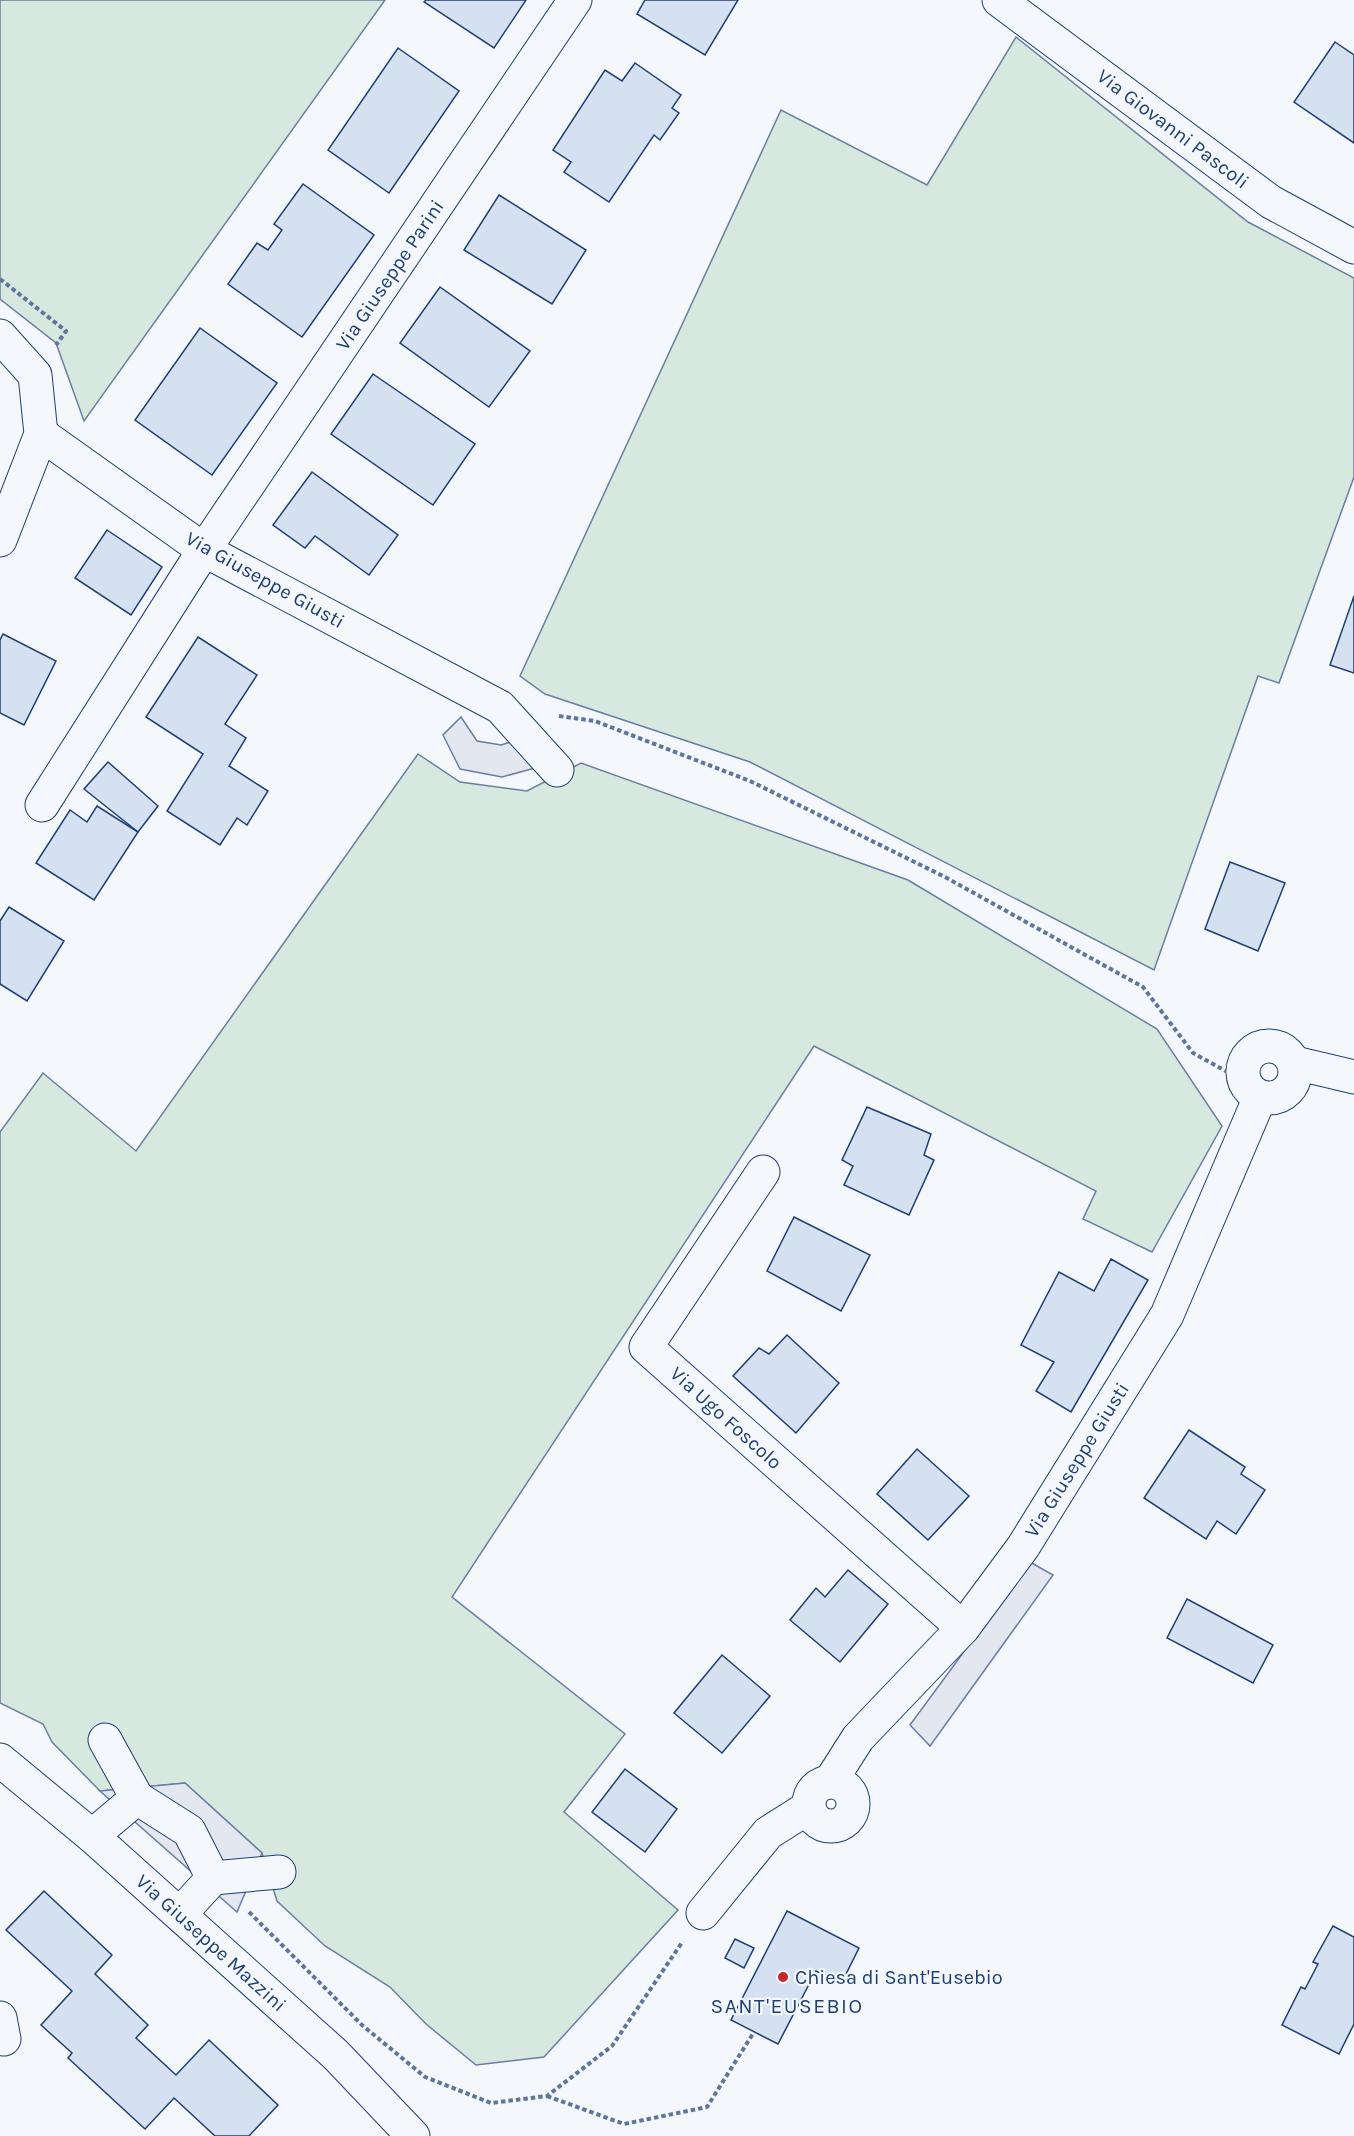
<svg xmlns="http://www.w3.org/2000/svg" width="1354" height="2136" font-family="Karla,sans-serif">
	<rect width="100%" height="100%" fill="#f4f7fb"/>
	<!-- green -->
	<g fill="#d7e8df" stroke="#687fa3" stroke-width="1.5">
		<polygon points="0,0 385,0 84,421 56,343 0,299"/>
		<polygon points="1016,37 1248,222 1354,278 1354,477 1279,683 1258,676 1154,970 750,762 545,694 520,676 781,110 927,185"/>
		<polygon points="418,754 460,782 527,791 581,763 908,880 1157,1029 1222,1126 1152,1252 1083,1219 1096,1191 814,1046 452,1597 625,1734 564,1812 678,1910 544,2057 476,2065 426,2024 390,1987 325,1946 277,1901 262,1853 185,1783 100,1791 52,1742 43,1724 0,1703 0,1132 43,1073 136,1151"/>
	</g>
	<!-- parking -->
	<g fill="#e3e8f0" stroke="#687fa3" stroke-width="1.5">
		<polygon points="461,717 477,741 501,745 523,738 535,768 502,777 460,769 443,735"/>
		<polygon points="1030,1562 1053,1575 930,1746 910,1725"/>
		<polygon points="185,1783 262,1853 237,1912 100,1791"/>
	</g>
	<!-- building -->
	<g fill="#d5e0f0" stroke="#1d3f73" stroke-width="1.5">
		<polygon points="426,0 526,0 494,48 424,2"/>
		<polygon points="645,0 738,0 705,55 637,14"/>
		<polygon points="1335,42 1354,55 1354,143 1294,102"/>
		<polygon points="398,48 459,91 389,193 328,150"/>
		<polygon points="635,63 681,95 672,108 679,113 660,140 654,135 609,202 564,172 571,162 553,150 605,70 622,81"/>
		<polygon points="303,184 374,235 302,337 228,284 257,243 268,250 282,230 274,224"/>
		<polygon points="499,195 586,250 552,304 464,250"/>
		<polygon points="440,287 530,351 489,407 400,343"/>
		<polygon points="200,328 277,383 212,475 135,420"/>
		<polygon points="373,374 475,444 433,505 331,434"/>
		<polygon points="312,472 398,535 369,575 315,536 305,548 273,525"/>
		<polygon points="107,530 162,567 131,615 75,578"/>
		<polygon points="1354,596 1354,673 1330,665"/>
		<polygon points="3,634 56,661 24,725 0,713 0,640"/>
		<polygon points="198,637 257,675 225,724 246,738 229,766 268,791 247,825 237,818 220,845 167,811 203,754 146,717"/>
		<polygon points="108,762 158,806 138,832 84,789"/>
		<polygon points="97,806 138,832 94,900 36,863 70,810 87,822"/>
		<polygon points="1230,862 1285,883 1258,951 1205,929"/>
		<polygon points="9,907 64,941 27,1001 0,984 0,921"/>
		<polygon points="867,1107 931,1134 924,1155 934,1160 909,1215 844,1185 853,1166 842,1160"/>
		<polygon points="794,1217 870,1255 841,1311 767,1271"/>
		<polygon points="1111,1259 1148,1280 1071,1412 1036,1391 1054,1362 1021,1345 1059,1272 1094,1291"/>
		<polygon points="787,1335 839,1383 796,1433 733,1376 759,1348 769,1354"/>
		<polygon points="1189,1430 1245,1467 1241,1474 1265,1490 1236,1534 1217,1521 1206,1539 1144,1498"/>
		<polygon points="917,1449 969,1496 928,1540 877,1494"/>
		<polygon points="848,1570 888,1604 840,1662 790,1620 816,1588 825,1597"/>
		<polygon points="1187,1599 1273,1645 1253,1683 1167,1638"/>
		<polygon points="722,1655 770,1696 722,1753 674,1713"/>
		<polygon points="625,1769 677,1809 645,1852 592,1812"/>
		<polygon points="44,1891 112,1955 95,1974 148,2025 136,2038 176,2075 209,2040 278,2105 249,2136 215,2136 174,2098 145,2129 68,2058 72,2053 41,2025 72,1991 6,1930"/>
		<polygon points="787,1911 859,1948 841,1984 816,1971 778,2044 731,2020"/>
		<polygon points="1333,1926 1354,1937 1354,2024 1339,2054 1282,2025 1301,1987 1305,1989 1318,1964 1313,1962"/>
		<polygon points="735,1939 754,1948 744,1968 725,1958"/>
	</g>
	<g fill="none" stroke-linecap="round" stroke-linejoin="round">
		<defs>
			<g id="minor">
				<polyline points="999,0 1271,202 1354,247"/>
				<polyline points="0,336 35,375 41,434 0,540"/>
				<polyline points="41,434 204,550 500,707 557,770"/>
				<polyline points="42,805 204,550 575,0"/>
				<circle cx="1269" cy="1072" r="26"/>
				<polyline points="1295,1063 1354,1077"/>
				<polyline points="763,1172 646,1347 963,1628"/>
				<polyline points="105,1740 137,1798"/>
				<polyline points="0,1760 92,1836 336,2055 413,2136"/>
				<polyline points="830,1782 858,1738 963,1628 1023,1547 1167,1315 1260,1097"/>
				<circle cx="831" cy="1804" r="22"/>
				<polyline points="92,1836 137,1798 189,1831 213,1878 180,1914"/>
				<polyline points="213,1878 279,1872"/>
				<polyline points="703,1913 768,1833 809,1807"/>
				<polyline points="0,2018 4,2039"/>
			</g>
		</defs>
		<!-- minor casing -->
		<use href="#minor" stroke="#1d3f73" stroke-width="35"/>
		<!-- path -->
		<g stroke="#5e769c" stroke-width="4" stroke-dasharray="4.5 3" stroke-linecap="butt">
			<polyline points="0,279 66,331 56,345"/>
			<polyline points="559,716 595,721 750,781 945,877 1143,987 1193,1053 1233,1075"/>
			<polyline points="249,1912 362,2025 425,2077 491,2103 547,2096 612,2046 683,1941"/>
			<polyline points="547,2096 624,2124 707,2107 754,2032"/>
		</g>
		<!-- minor -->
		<use href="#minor" stroke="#f4f7fb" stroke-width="33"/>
	</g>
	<!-- markers -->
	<circle fill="#c62828" stroke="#f4f7fb" stroke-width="2" cx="783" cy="1977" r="6"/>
	<g text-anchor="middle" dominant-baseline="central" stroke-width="4.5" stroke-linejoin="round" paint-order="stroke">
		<!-- street labels -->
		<g font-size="20" fill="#1d3f73" stroke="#f4f7fb">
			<text transform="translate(1173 129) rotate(37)">Via Giovanni Pascoli</text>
			<text transform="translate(390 275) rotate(-56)">Via Giuseppe Parini</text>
			<text transform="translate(265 580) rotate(29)">Via Giuseppe Giusti</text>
			<text transform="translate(726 1418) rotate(42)">Via Ugo Foscolo</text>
			<text transform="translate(1077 1460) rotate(-58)">Via Giuseppe Giusti</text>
			<text transform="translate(211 1943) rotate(42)">Via Giuseppe Mazzini</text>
		</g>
		<!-- poi labels -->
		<g font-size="20" fill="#1d3f73" stroke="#f4f7fb" text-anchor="start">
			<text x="795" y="1977">Chiesa di Sant'Eusebio</text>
		</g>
		<!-- neighbourhood labels -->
		<g font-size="21" letter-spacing="1.5" fill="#1d3f73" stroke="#f4f7fb">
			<text x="787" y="2006">SANT'EUSEBIO</text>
		</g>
	</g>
</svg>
